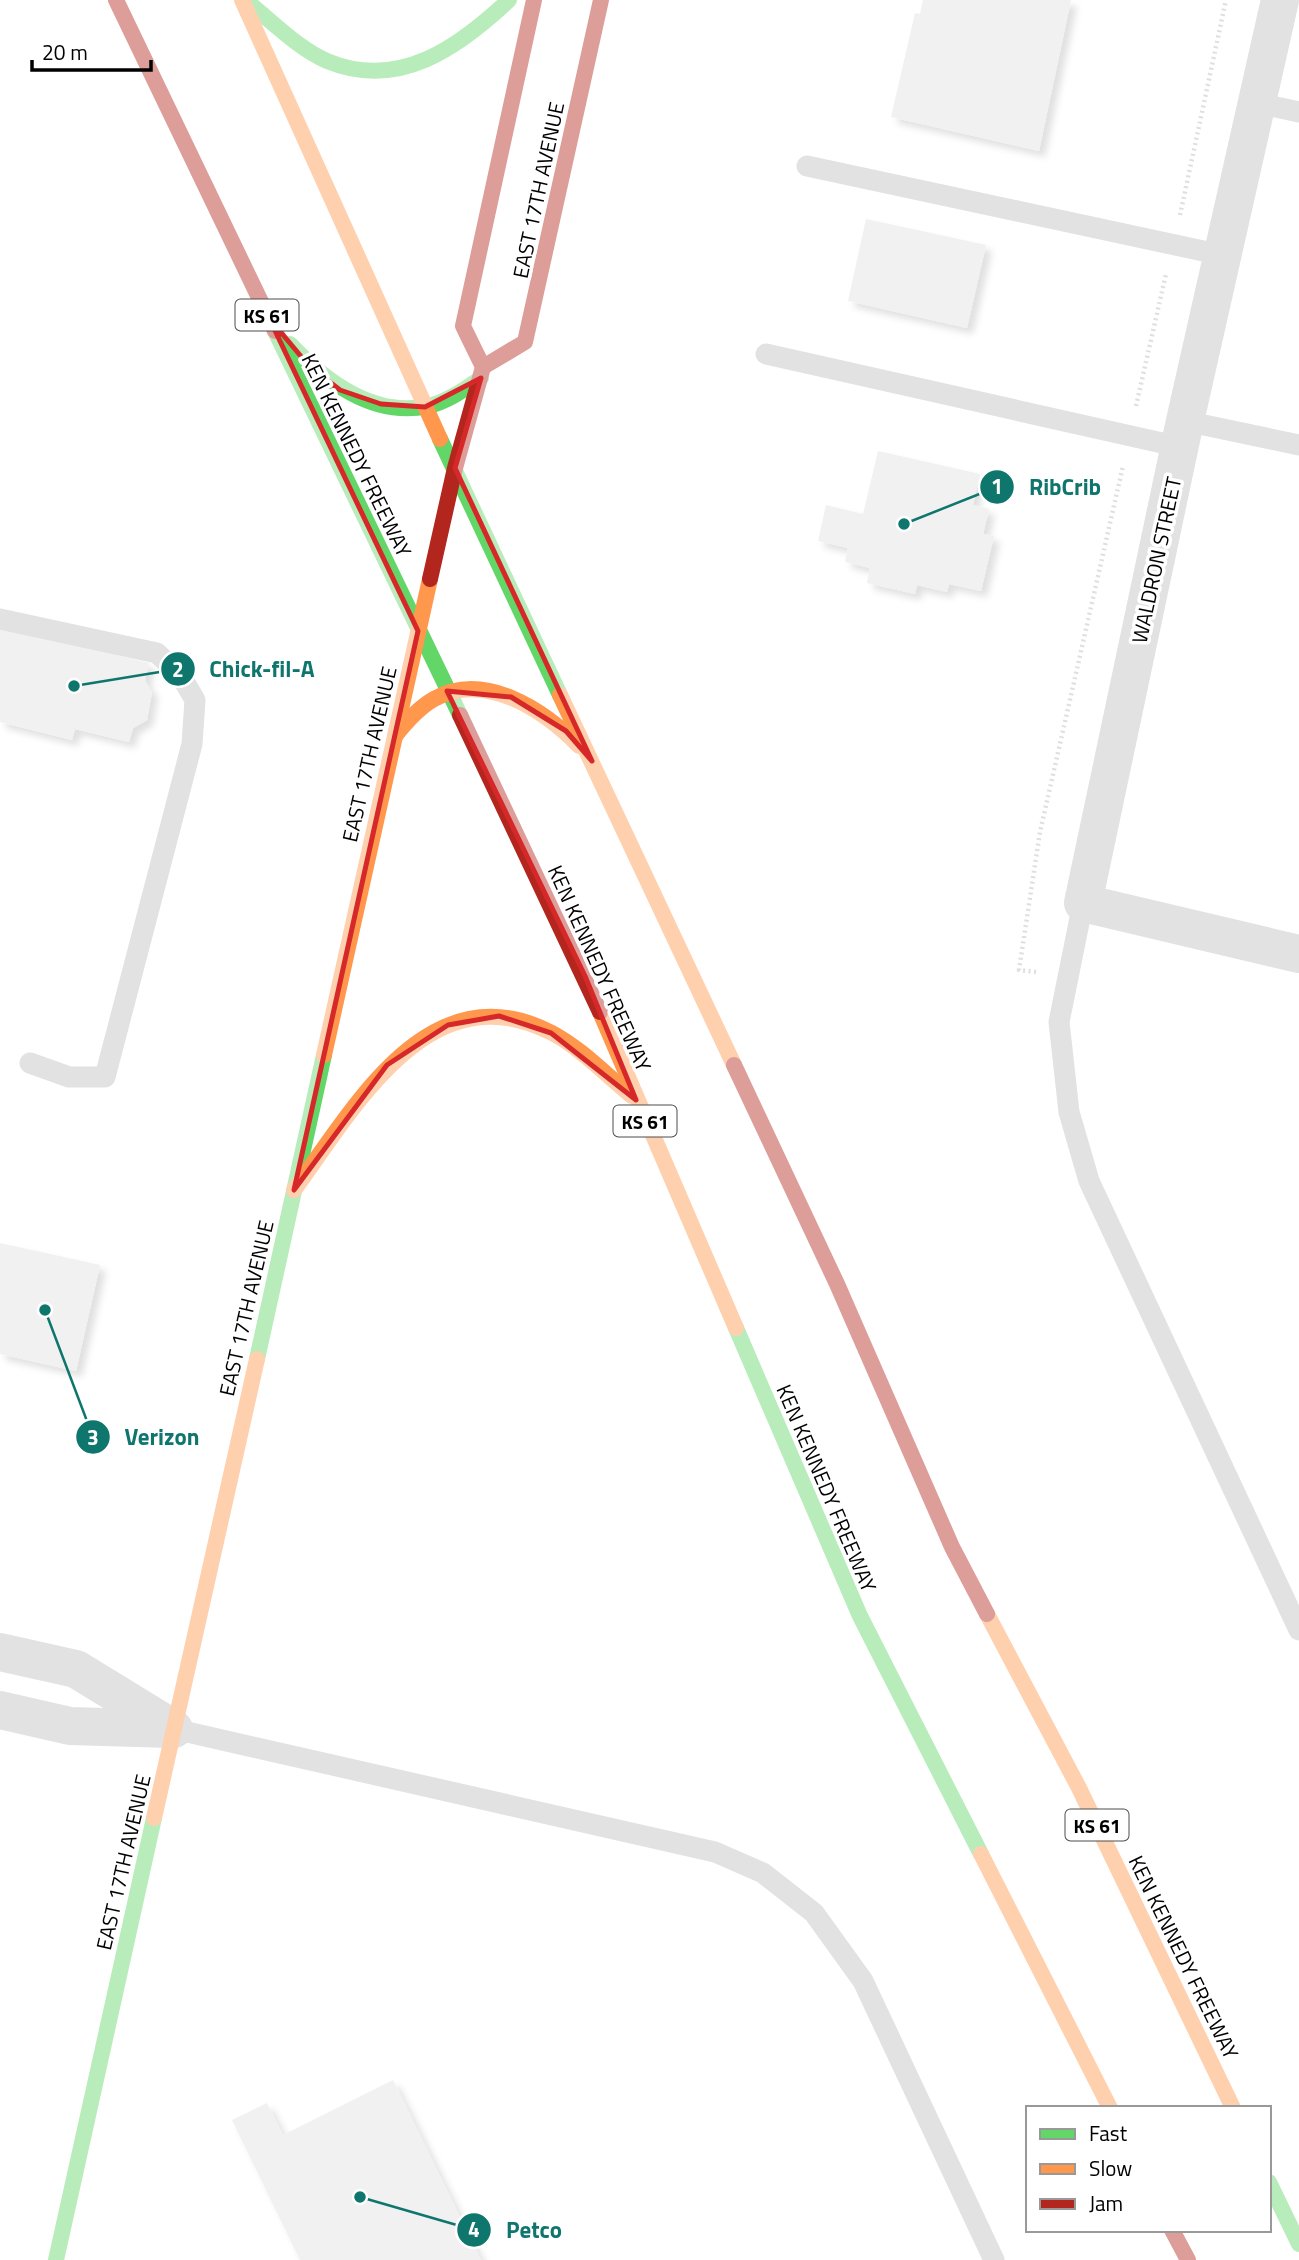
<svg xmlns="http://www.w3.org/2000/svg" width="1299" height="2260" font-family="'Titillium Web',sans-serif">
	<defs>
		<filter id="shadow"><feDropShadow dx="6" dy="6" stdDeviation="3.5" flood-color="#0004"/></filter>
	</defs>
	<rect width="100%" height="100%" fill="#fff"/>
	<!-- building -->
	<g fill="#dfdfdf" filter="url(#shadow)">
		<polygon points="923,0 1071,0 1039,151 891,117 915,13 920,14"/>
		<polygon points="866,219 986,245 967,328 848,301"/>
		<polygon points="878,451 980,474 973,505 989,509 983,534 994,536 981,591 949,584 947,592 917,585 915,594 867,583 870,568 845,562 848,548 818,541 826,505 863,514"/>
		<polygon points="0,626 149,663 145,681 152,692 147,720 133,728 129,742 75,729 72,740 0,722"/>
		<polygon points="0,1243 100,1265 76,1371 0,1354"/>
		<polygon points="393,2080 481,2260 300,2260 232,2120 267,2103 283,2135"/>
	</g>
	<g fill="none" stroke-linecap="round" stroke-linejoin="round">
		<!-- path -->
		<g stroke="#b9b9b9" stroke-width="4.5" stroke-dasharray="2 3.5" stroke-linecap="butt">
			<polyline points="1180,215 1226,0"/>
			<polyline points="1136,406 1166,274"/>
			<polyline points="1036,972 1019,970 1040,832 1123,466"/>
		</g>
		<!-- lane -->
		<g stroke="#bebebe" stroke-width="21">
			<polyline points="1257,103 1299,112"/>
			<polyline points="807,166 1222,255"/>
			<polyline points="766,354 1180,447"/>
			<polyline points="1185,421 1299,445"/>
			<polyline points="0,619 157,653 181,676 195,700 192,744 105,1077 69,1077 30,1063"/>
			<polyline points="1083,903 1059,1022 1069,1112 1089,1181 1299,1630"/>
			<polyline points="174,1729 715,1852 763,1873 814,1913 863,1981 994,2260"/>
		</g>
		<!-- street -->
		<g stroke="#bebebe" stroke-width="38">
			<polyline points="1280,0 1185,421 1083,903 1299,954"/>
			<polyline points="0,1652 76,1669 174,1729"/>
			<polyline points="0,1710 70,1726 171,1729"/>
		</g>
		<!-- fast -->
		<g stroke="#63d668" stroke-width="16">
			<path d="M245 0C271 20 297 48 327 61 399 91 459 47 509 0"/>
			<polyline points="275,331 460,715"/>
			<path d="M290 344C325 381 374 418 428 406 447 402 465 389 481 378"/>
			<polyline points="440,439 560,695"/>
			<polyline points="736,1328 860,1616 981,1854"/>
			<polyline points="257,1359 324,1055"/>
			<polyline points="1269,2182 1299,2244"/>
			<polyline points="56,2260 154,1818"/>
		</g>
		<!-- slow -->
		<g stroke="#ff974d" stroke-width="16">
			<polyline points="242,0 440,439"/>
			<polyline points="560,695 734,1065"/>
			<path d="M395 736C406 722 418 708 434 699 485 670 545 711 579 746"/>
			<polyline points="600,1012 736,1328"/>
			<polyline points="324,1055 430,579"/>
			<path d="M294 1190C354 1109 429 969 552 1033 582 1049 606 1075 632 1096"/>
			<polyline points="987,1614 1079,1788 1233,2108"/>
			<polyline points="154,1818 257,1359"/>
			<polyline points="981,1854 1110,2108"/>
		</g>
		<!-- jam -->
		<g stroke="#b3261e" stroke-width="16">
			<polyline points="116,0 275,331"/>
			<polyline points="483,367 525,342 601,0"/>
			<polyline points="430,579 455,468 483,367 463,326 534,0"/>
			<polyline points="460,715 600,1012"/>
			<polyline points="734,1065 837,1284 952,1547 987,1614"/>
			<polyline points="1172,2230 1188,2260"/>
		</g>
	</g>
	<!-- marked area -->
	<path d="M0 0H1299V2260H0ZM269 318 309 366 340 390 381 404 425 407 481 378 455 468 592 761 566 731 511 697 447 691 585 976 636 1100 551 1033 499 1016 448 1025 387 1065 294 1190 418 631Z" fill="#fff" fill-opacity=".55" fill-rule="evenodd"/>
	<path fill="none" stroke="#d62828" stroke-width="5" stroke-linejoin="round" d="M269 318 309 366 340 390 381 404 425 407 481 378 455 468 592 761 566 731 511 697 447 691 585 976 636 1100 551 1033 499 1016 448 1025 387 1065 294 1190 418 631Z"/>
	<g text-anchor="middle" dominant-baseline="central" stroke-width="7" stroke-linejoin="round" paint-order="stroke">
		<!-- shield labels -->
		<g fill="#fff" stroke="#4c4c4c" stroke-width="2">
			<rect x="235.5" y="299.5" width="63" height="31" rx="5"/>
			<rect x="613.5" y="1105.5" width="63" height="31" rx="5"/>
			<rect x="1065.5" y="1809.5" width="63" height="31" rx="5"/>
		</g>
		<g font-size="19" font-weight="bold" fill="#000">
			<text x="267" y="315">KS 61</text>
			<text x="645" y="1121">KS 61</text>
			<text x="1097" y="1825">KS 61</text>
		</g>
		<!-- street labels -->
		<g font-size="21" fill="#000" stroke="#fff">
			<text transform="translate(538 190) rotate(-78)">EAST 17TH AVENUE</text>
			<text transform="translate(357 455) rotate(64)">KEN KENNEDY FREEWAY</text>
			<text transform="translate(1156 560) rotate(-78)">WALDRON STREET</text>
			<text transform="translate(369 754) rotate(-77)">EAST 17TH AVENUE</text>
			<text transform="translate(600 968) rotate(66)">KEN KENNEDY FREEWAY</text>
			<text transform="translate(246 1308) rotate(-77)">EAST 17TH AVENUE</text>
			<text transform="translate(827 1488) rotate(67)">KEN KENNEDY FREEWAY</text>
			<text transform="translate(123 1862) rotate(-77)">EAST 17TH AVENUE</text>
			<text transform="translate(1184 1957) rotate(64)">KEN KENNEDY FREEWAY</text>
		</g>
	</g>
	<!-- callouts -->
	<path fill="none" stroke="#0f766e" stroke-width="2.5" d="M904 524L997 487M74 686L178 669M45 1310L93 1437M360 2197L474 2230"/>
	<g fill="#0f766e" stroke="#fff" stroke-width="2.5">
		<circle cx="904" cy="524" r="7"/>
		<circle cx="74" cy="686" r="7"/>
		<circle cx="45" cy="1310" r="7"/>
		<circle cx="360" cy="2197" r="7"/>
		<circle cx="997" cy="487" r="18"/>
		<circle cx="178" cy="669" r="18"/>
		<circle cx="93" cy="1437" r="18"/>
		<circle cx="474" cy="2230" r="18"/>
	</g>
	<g font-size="21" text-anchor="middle" font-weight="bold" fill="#fff">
		<text x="997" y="494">1</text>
		<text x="178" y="677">2</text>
		<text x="93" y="1445">3</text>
		<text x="474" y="2237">4</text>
	</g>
	<g font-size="23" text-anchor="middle" font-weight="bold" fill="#0f766e" stroke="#fff" stroke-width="7" stroke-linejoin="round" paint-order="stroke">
		<text x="1065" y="495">RibCrib</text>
		<text x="262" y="677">Chick-fil-A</text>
		<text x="162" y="1445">Verizon</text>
		<text x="534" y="2238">Petco</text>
	</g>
	<!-- legend -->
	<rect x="1026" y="2106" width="245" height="126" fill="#ffffff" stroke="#999999" stroke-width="2"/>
	<rect x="1040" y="2129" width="35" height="10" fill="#63d668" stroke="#999999" stroke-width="2"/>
	<text x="1089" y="2141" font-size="21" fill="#000000">Fast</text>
	<rect x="1040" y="2164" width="35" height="10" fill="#ff974d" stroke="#999999" stroke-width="2"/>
	<text x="1089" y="2176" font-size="21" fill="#000000">Slow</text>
	<rect x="1040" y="2199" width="35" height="10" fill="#b3261e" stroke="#999999" stroke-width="2"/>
	<text x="1089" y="2211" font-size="21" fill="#000000">Jam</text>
	<!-- scale -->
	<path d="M32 60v10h119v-10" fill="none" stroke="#000000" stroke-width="3.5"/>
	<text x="42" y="60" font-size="21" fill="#000000" stroke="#ffffff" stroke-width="5" paint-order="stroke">20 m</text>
</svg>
